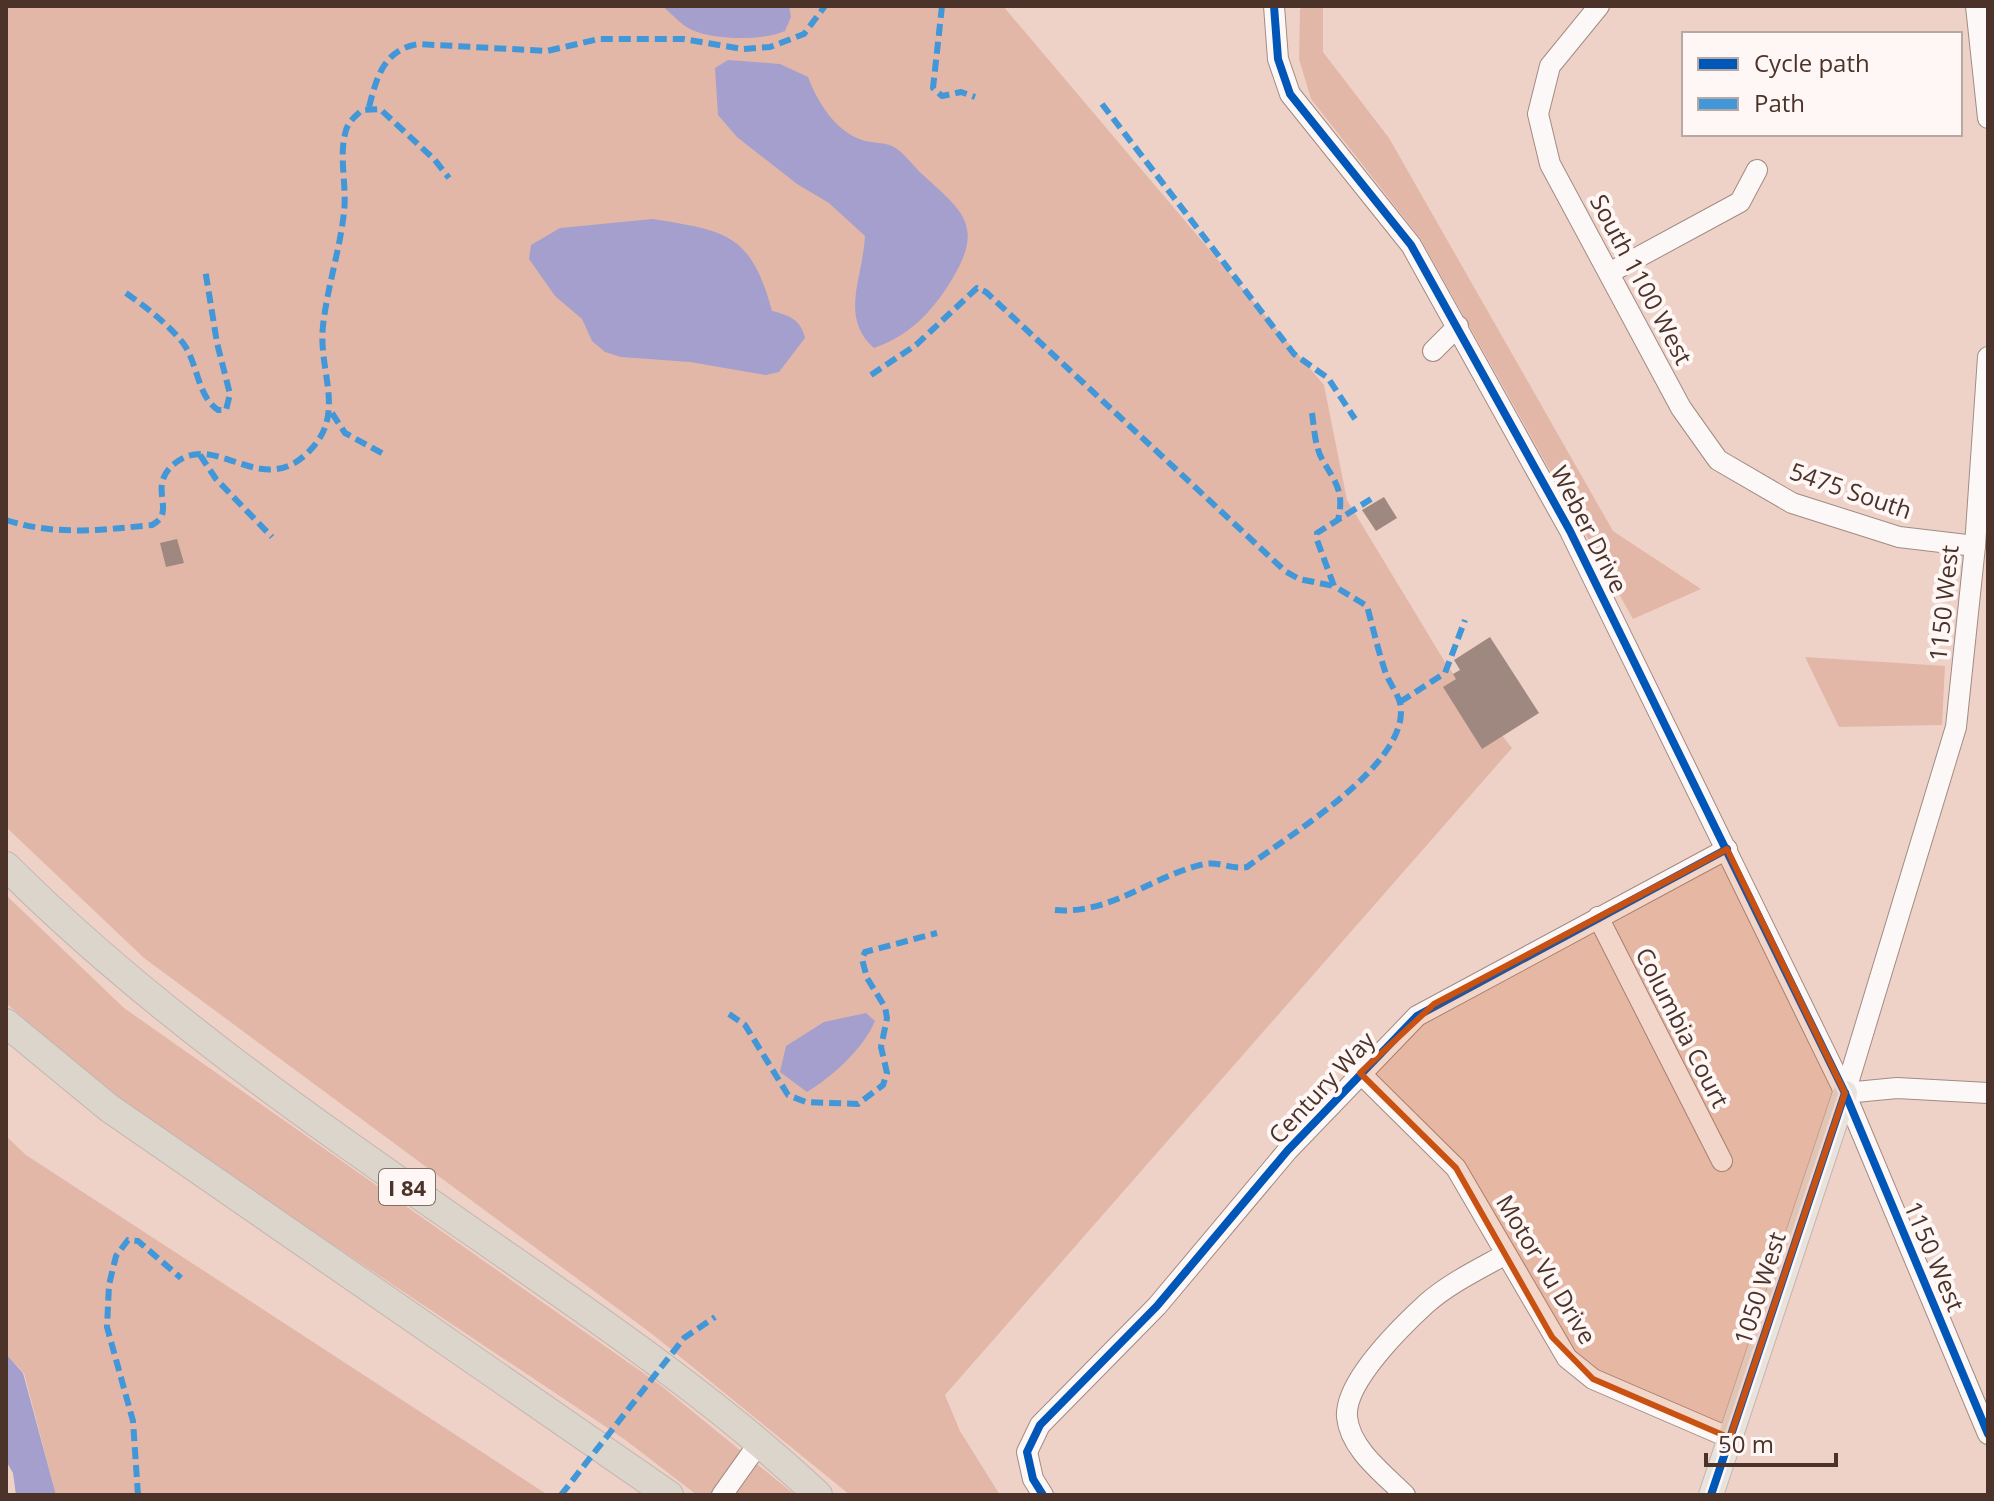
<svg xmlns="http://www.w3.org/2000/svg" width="1994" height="1501" font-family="'Open Sans',sans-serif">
	<rect width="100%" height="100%" fill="#eed2c8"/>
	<!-- green -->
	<g fill="#e3b7a8">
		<polygon points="6,6 1003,6 1324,385 1347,500 1448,667 1512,748 945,1395 960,1431 1000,1495 850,1495 652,1334 144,958 6,827"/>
		<polygon points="1306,6 1323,6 1323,52 1389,138 1613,531 1701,589 1633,619 1420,238 1311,99 1299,59 1300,9"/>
		<polygon points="1805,657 1945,666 1942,725 1839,727"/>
		<polygon points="6,895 124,1008 659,1384 795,1495 697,1495 624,1439 122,1104 6,1003"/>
		<polygon points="6,1136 26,1155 548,1495 56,1495 24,1373 6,1354"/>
	</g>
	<!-- water -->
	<g fill="#a49fcc">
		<path d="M662 6H789L791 17 785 31C762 41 714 40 692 30 681 25 671 13 662 6Z"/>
		<path d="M728 60 780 64 808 77C817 101 835 131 862 140 871 143 883 142 892 146 903 151 914 167 923 175 965 213 984 227 951 281 932 312 909 336 874 348 839 317 863 278 865 236L829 203 797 184 737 137 718 115 715 68Z"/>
		<path d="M653 219C726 231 751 233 772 311 789 315 801 320 805 338L779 372 766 375 690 362 621 357 605 352 592 341 582 319 555 296 529 259 531 245 560 228Z"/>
		<path d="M866 1013 875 1021C863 1049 833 1076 807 1092L780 1072 786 1046 824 1022Z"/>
		<polygon points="6,1354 23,1373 56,1495 16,1495 13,1473 6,1461"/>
	</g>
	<!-- building -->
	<g fill="#9f8880">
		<polygon points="1384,497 1397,518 1376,531 1362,510"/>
		<polygon points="177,539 184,563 166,567 160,543"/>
		<polygon points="1490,637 1539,713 1482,749 1443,687 1456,679 1453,674 1460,670 1454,660"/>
	</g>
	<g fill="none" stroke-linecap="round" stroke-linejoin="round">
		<defs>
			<g id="minor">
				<polyline points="1274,6 1278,59 1290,94 1411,245 1570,531 1845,1093 1988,1434"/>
				<polyline points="1599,6 1550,66 1538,114 1550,164 1681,408 1718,460 1792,503 1899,537 1975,546"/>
				<polyline points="1976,6 1988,118"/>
				<polyline points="1609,273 1740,202 1757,170"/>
				<polyline points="1433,351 1458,326"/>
				<polyline points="1598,917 1722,1161"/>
				<polyline points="1360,1073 1456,1168 1567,1358 1593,1379 1730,1438"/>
				<polyline points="1845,1093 1956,727 1975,546 1988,357"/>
				<polyline points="1845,1093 1897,1088 1988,1093"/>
				<polyline points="722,1495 759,1443"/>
				<polyline points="1043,1495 1033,1479 1027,1452 1040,1425 1157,1306 1288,1150 1417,1016 1727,849"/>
				<path d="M1405 1495C1384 1474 1350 1449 1347 1417 1344 1382 1402 1326 1427 1303 1450 1283 1479 1269 1506 1254"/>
			</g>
			<polyline id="major" points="1711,1495 1845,1093"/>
			<g id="highway">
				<path d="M6 866C156 1016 333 1135 507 1256 615 1331 722 1405 818 1495"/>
				<polyline points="6,1023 109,1108 669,1495"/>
			</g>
		</defs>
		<!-- minor casing -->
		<use href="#minor" stroke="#a28b83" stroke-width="22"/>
		<!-- major casing -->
		<use href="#major" stroke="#c3b4ae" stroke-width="26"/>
		<!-- highway casing -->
		<use href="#highway" stroke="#c3b4ae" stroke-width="30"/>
		<!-- minor -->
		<use href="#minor" stroke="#fcf8f7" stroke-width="20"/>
		<!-- major -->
		<use href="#major" stroke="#e8e3dc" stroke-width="24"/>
		<!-- highway -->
		<use href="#highway" stroke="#dbd5cb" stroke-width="28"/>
		<!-- quiet -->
		<g stroke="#4197d7" stroke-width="6" stroke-dasharray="12 6" stroke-linecap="butt">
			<polyline points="942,6 933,88 942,96 961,92 975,97"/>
			<polyline points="1102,104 1294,354 1328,378 1355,419"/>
			<path d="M369 107C377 76 384 50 418 44L547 51 599 39H683L743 49 770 47 804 34 825 6"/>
			<path d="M126 293C147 308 167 323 183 343 198 363 197 396 218 410H226L230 394 217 343 205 269"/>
			<polyline points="871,375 916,345 977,288 986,292 1285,571 1299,579 1334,586"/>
			<polyline points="332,413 345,433 387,456"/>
			<path d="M1312 413C1314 427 1315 447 1322 459 1335 482 1345 491 1338 520"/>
			<polyline points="200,455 216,479 272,537"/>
			<path d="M6 520C55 536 101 530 152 525 178 512 146 487 174 464 217 428 263 505 313 447 345 411 318 370 323 326 327 288 340 250 344 212 347 187 339 158 345 134 347 123 354 117 362 110L380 109 434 159 449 178"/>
			<polyline points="1400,702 1445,673 1465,620"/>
			<path d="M1055 910C1110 915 1152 876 1204 864 1219 861 1232 870 1247 867 1289 835 1403 768 1401 710 1401 696 1389 684 1385 671 1378 650 1373 628 1367 606L1334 586 1317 540V533L1371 499"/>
			<polyline points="729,1014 745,1025 788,1095 806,1102 858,1104 883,1085 887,1073 881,1047 887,1018 885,1007 867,978 862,959 865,952 937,933"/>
			<polyline points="138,1495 133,1421 107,1327 109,1285 116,1256 128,1240 138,1241 181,1278"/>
			<polyline points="561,1495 684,1338 715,1317"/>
		</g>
		<defs>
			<g id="cycleway">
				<polyline points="1274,6 1278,59 1290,94 1411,245 1570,531 1845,1093 1988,1434"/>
				<polyline points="1043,1495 1033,1479 1027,1452 1040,1425 1157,1306 1288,1150 1417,1016 1727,849"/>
				<polyline points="1711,1495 1845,1093"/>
			</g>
		</defs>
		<!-- cycleway casing -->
		<use href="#cycleway" stroke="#fef7f5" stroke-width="13"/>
		<!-- cycleway -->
		<use href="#cycleway" stroke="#0057b8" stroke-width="8"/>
	</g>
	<!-- marked area -->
	<path fill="#c95112" fill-opacity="0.2" stroke="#c95112" stroke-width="6" stroke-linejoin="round" d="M1727 849 1845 1093 1730 1438 1593 1379 1552 1337 1456 1168 1360 1073 1434 1004Z"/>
	<g text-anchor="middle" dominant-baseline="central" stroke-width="8" stroke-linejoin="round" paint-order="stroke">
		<!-- shield labels -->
		<rect fill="#fef7f5" stroke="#816e67" stroke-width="2" x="379" y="1169" width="56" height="36" rx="6"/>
		<g font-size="22" font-weight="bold" fill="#4b332a">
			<text x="407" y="1187">I 84</text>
		</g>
		<!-- street labels -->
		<g font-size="24" fill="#4b332a" stroke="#fef7f5">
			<text transform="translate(1642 279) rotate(62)">South 1100 West</text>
			<text transform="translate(1851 490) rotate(19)">5475 South</text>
			<text transform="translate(1590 529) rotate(63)">Weber Drive</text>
			<text transform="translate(1943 603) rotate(-84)">1150 West</text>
			<text transform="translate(1683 1027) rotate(63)">Columbia Court</text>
			<text transform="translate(1321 1087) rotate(-47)">Century Way</text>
			<text transform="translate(1935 1256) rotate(67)">1150 West</text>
			<text transform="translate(1547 1269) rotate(59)">Motor Vu Drive</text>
			<text transform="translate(1759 1288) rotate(-72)">1050 West</text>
		</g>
	</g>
	<!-- border -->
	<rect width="1994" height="1501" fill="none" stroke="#4b332a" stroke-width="16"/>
	<!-- legend -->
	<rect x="1682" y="32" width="280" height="104" fill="#fef7f5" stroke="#b6a9a4" stroke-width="2"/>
	<rect x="1698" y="58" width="40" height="12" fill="#0057b8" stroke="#b6a9a4" stroke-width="2"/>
	<text x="1754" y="72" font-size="24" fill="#4b332a">Cycle path</text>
	<rect x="1698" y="98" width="40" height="12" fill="#4197d7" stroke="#b6a9a4" stroke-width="2"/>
	<text x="1754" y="112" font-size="24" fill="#4b332a">Path</text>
	<!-- scale -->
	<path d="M1706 1453v12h130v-12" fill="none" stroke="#4b332a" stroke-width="4"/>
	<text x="1718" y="1453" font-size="24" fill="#4b332a" stroke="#fef7f5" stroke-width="6" paint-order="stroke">50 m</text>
</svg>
